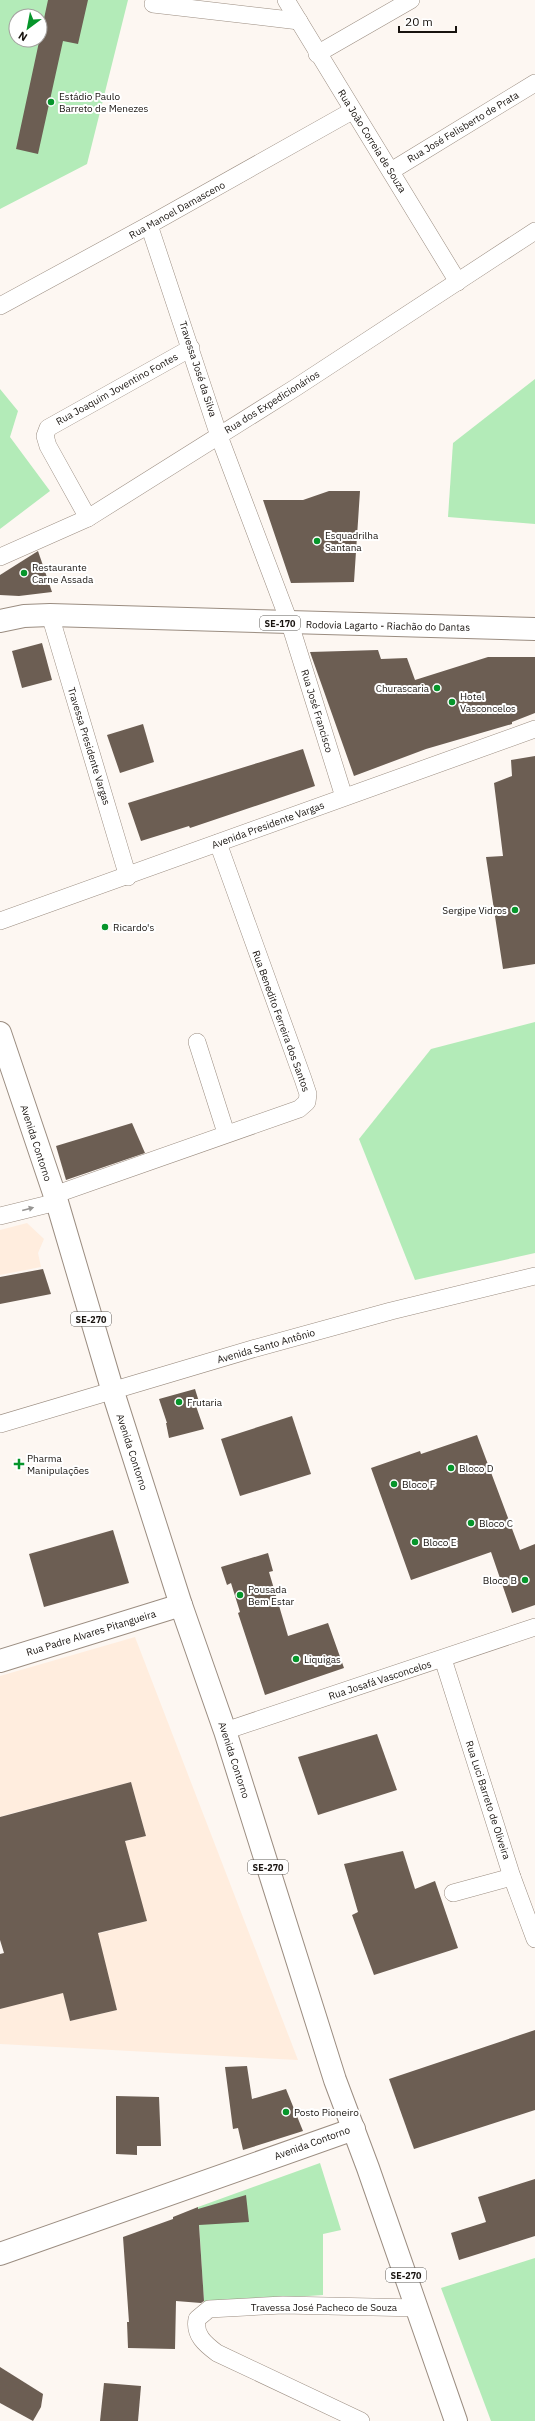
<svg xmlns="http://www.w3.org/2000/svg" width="535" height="2421" font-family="'IBM Plex Sans',sans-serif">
	<rect width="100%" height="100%" fill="#fdf7f2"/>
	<!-- built -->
	<g fill="#ffedde" fill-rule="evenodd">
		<polygon points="27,1223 44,1239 38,1253 41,1267 0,1275 0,1230"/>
		<path d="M135 1637 298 2060 0 2044V2009L55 1994 34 1950 147 1921 13 1871 146 1836 131 1782 2 1816 0 1837V1676ZM101 1947 117 2010 70 2021 55 1958Z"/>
	</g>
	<!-- green -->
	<g fill="#b3ebb8" fill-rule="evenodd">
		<path d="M0 0H128L87 164 0 209ZM16 16H40V40H16Z"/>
		<polygon points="535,379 535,524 448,517 453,443"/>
		<polygon points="0,389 18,411 10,437 50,491 0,529"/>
		<polygon points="535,1022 535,1253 415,1280 359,1139 431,1049"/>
		<polygon points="320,2163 341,2230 323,2234 323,2295 204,2303 198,2207"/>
		<polygon points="535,2258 535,2421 491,2421 441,2288"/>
	</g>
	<!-- building -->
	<g fill="#6c5e53">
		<polygon points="48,0 88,0 78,44 63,41 38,154 16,149"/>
		<polygon points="329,491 360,491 354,582 291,583 263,500 303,500"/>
		<polygon points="38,551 52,592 19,596 0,595 0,575"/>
		<polygon points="42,643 52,680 22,688 12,651"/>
		<polygon points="378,650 381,659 407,658 415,680 488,657 535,657 535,713 512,722 512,724 426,749 354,776 310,652"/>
		<polygon points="143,724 154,762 120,773 107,735"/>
		<polygon points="303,749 315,786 190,828 189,826 141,841 128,803"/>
		<polygon points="535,756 535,964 503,969 486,857 503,856 494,783 512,776 511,760"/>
		<polygon points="132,1123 145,1153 66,1180 56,1146"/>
		<polygon points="43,1269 51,1294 0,1304 0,1277"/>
		<polygon points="195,1389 200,1405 196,1406 204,1429 169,1438 166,1423 167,1423 159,1399"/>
		<polygon points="292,1416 311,1474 240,1496 221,1439"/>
		<polygon points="477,1435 520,1550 535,1544 535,1605 512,1613 491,1552 411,1580 371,1468 420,1451 421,1454"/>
		<polygon points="113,1530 129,1583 44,1607 29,1554"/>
		<polygon points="268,1553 273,1571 269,1572 288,1636 328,1623 344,1668 265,1695 238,1613 240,1612 231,1583 227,1585 221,1567"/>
		<polygon points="377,1734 397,1790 318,1815 298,1757"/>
		<polygon points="131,1782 146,1836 125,1841 147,1921 98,1933 117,2010 70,2021 63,1993 0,2009 0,1954 4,1953 0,1940 0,1817"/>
		<polygon points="403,1851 415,1889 435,1881 458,1948 374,1975 352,1915 358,1912 344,1864"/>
		<polygon points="535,2030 535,2110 414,2149 389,2079"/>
		<polygon points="247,2066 252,2099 286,2089 303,2131 243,2150 238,2128 233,2129 225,2067"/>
		<polygon points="116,2096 159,2097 161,2146 137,2146 137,2155 116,2154"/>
		<polygon points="535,2179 535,2236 459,2260 451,2233 486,2222 478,2197"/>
		<polygon points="246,2195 249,2222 199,2225 204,2301 201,2303 176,2301 175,2349 128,2348 127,2322 129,2322 123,2237 173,2219 173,2217 198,2207 198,2209"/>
		<polygon points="0,2367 43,2394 41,2407 33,2421 0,2403"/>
		<polygon points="104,2383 141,2386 138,2421 100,2421"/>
	</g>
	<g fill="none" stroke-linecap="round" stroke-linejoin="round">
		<defs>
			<g id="street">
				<polyline points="286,0 458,282"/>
				<polyline points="153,4 299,21"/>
				<polyline points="317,54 411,0"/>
				<polyline points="391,171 535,83"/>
				<polyline points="149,225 219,436 290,624 344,797"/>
				<polyline points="0,306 149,225 352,111"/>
				<polyline points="88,518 48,446 45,436 48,428 191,348"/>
				<polyline points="0,557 88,518 295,388 535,231"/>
				<polyline points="50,615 128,877"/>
				<polyline points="0,921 535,729"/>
				<polyline points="197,1042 226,1133"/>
				<polyline points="54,1195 299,1109 307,1102 308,1094 303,1079 218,843"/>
				<polyline points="0,1216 57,1202"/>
				<polyline points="0,1424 256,1348 391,1311 535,1276"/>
				<polyline points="443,1659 512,1877 535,1939"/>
				<polyline points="225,1731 535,1627"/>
				<polyline points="453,1893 512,1877"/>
				<path d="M361 2421 217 2353C205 2344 194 2335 197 2319L209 2309 283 2305 418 2308"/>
			</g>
			<g id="secondary">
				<polyline points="0,1661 181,1605"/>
				<polyline points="0,2254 354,2129"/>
			</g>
			<g id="primary">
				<polyline points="0,621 24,616 50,615 535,629"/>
				<polyline points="0,1033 57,1202 113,1392 181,1605 225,1731 335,2080 368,2168 456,2421"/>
			</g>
		</defs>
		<!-- street casing -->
		<use href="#street" stroke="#9b8d81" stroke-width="18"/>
		<!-- secondary casing -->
		<use href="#secondary" stroke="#9b8d81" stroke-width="24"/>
		<!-- primary casing -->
		<use href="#primary" stroke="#9b8d81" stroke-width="24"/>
		<!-- street -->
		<use href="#street" stroke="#fff" stroke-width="17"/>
		<!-- secondary -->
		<use href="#secondary" stroke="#fff" stroke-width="22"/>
		<!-- primary -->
		<use href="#primary" stroke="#fff" stroke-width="22"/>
	</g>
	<!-- one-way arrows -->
	<defs><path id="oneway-solid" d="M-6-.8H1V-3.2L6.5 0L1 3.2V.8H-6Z"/></defs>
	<use fill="#979593" href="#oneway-solid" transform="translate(28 1209) rotate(-15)"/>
	<!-- markers -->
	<g fill="#06952b" stroke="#fff" stroke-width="1.5">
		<circle cx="51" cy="102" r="4"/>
		<circle cx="317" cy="541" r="4"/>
		<circle cx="24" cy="573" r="4"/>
		<circle cx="437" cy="688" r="4"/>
		<circle cx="452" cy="702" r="4"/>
		<circle cx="515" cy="910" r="4"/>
		<circle cx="105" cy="927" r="4"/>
		<circle cx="179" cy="1402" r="4"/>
		<path d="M17 1458h4v4h4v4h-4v4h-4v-4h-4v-4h4z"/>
		<circle cx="451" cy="1468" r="4"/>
		<circle cx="394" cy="1484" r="4"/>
		<circle cx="471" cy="1523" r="4"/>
		<circle cx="415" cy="1542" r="4"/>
		<circle cx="525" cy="1580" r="4"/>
		<circle cx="240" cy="1595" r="4"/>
		<circle cx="296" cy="1659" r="4"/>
		<circle cx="286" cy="2112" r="4"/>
	</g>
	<g text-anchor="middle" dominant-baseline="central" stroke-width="4" stroke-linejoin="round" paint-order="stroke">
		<!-- shield labels -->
		<g fill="#fff" stroke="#5d5a57" stroke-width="1">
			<rect x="260" y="616" width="40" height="14" rx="3"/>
			<rect x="71" y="1312" width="40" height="14" rx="3"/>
			<rect x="248" y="1860" width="40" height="14" rx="3"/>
			<rect x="386" y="2268" width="40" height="14" rx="3"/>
		</g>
		<g font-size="9" font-weight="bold" fill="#18130f">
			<text x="280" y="623">SE-170</text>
			<text x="91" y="1319">SE-270</text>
			<text x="268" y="1867">SE-270</text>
			<text x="406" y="2275">SE-270</text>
		</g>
		<!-- poi labels -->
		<g font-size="10" fill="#18130f" stroke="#fff" text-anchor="start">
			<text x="59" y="96">Estádio Paulo<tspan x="59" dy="12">Barreto de Menezes</tspan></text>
			<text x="325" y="535">Esquadrilha<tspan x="325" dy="12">Santana</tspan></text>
			<text x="32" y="567">Restaurante<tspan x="32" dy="12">Carne Assada</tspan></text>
			<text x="429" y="688" text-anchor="end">Churascaria</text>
			<text x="460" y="696">Hotel<tspan x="460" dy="12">Vasconcelos</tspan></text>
			<text x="507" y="910" text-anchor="end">Sergipe Vidros</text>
			<text x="113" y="927">Ricardo's</text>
			<text x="187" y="1402">Frutaria</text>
			<text x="27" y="1458">Pharma<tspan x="27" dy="12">Manipulações</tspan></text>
			<text x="459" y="1468">Bloco D</text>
			<text x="402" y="1484">Bloco F</text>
			<text x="479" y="1523">Bloco C</text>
			<text x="423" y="1542">Bloco E</text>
			<text x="517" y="1580" text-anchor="end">Bloco B</text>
			<text x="248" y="1589">Pousada<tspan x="248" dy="12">Bem Estar</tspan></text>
			<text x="304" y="1659">Liquigas</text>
			<text x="294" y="2112">Posto Pioneiro</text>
		</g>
		<!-- street labels -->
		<g font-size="10" fill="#18130f" stroke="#fff">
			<text transform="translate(463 127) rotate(-31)">Rua José Felisberto de Prata</text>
			<text transform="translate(372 141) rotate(58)">Rua João Correia de Souza</text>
			<text transform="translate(177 210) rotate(-29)">Rua Manoel Damasceno</text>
			<text transform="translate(198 369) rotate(72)">Travessa José da Silva</text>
			<text transform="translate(117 389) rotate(-29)">Rua Joaquim Joventino Fontes</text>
			<text transform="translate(272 402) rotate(-32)">Rua dos Expedicionários</text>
			<text transform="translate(388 626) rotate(1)">Rodovia Lagarto - Riachão do Dantas</text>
			<text transform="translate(317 711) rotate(73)">Rua José Francisco</text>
			<text transform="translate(89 746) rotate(73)">Travessa Presidente Vargas</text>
			<text transform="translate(268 825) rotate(-20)">Avenida Presidente Vargas</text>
			<text transform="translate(281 1021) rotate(70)">Rua Benedito Ferreira dos Santos</text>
			<text transform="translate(36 1143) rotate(72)">Avenida Contorno</text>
			<text transform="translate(266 1346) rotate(-16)">Avenida Santo Antônio</text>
			<text transform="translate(132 1452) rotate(72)">Avenida Contorno</text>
			<text transform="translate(91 1633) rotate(-17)">Rua Padre Alvares Pitangueira</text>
			<text transform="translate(380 1680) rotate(-18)">Rua Josafá Vasconcelos</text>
			<text transform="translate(234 1760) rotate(72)">Avenida Contorno</text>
			<text transform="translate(488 1800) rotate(72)">Rua Luci Barreto de Oliveira</text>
			<text transform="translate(312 2143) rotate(-20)">Avenida Contorno</text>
			<text x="324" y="2307">Travessa José Pacheco de Souza</text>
		</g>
	</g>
	<!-- north arrow -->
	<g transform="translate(28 28) rotate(212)"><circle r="19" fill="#ffffff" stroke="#a3a19f"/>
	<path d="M0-3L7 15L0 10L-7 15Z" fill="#06952b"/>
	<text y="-6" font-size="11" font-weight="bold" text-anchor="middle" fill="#18130f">N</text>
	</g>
	<!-- scale -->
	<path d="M399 26v6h57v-6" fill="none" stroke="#18130f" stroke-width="2"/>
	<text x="405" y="26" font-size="12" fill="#18130f" stroke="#ffffff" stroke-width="3" paint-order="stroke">20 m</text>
</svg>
